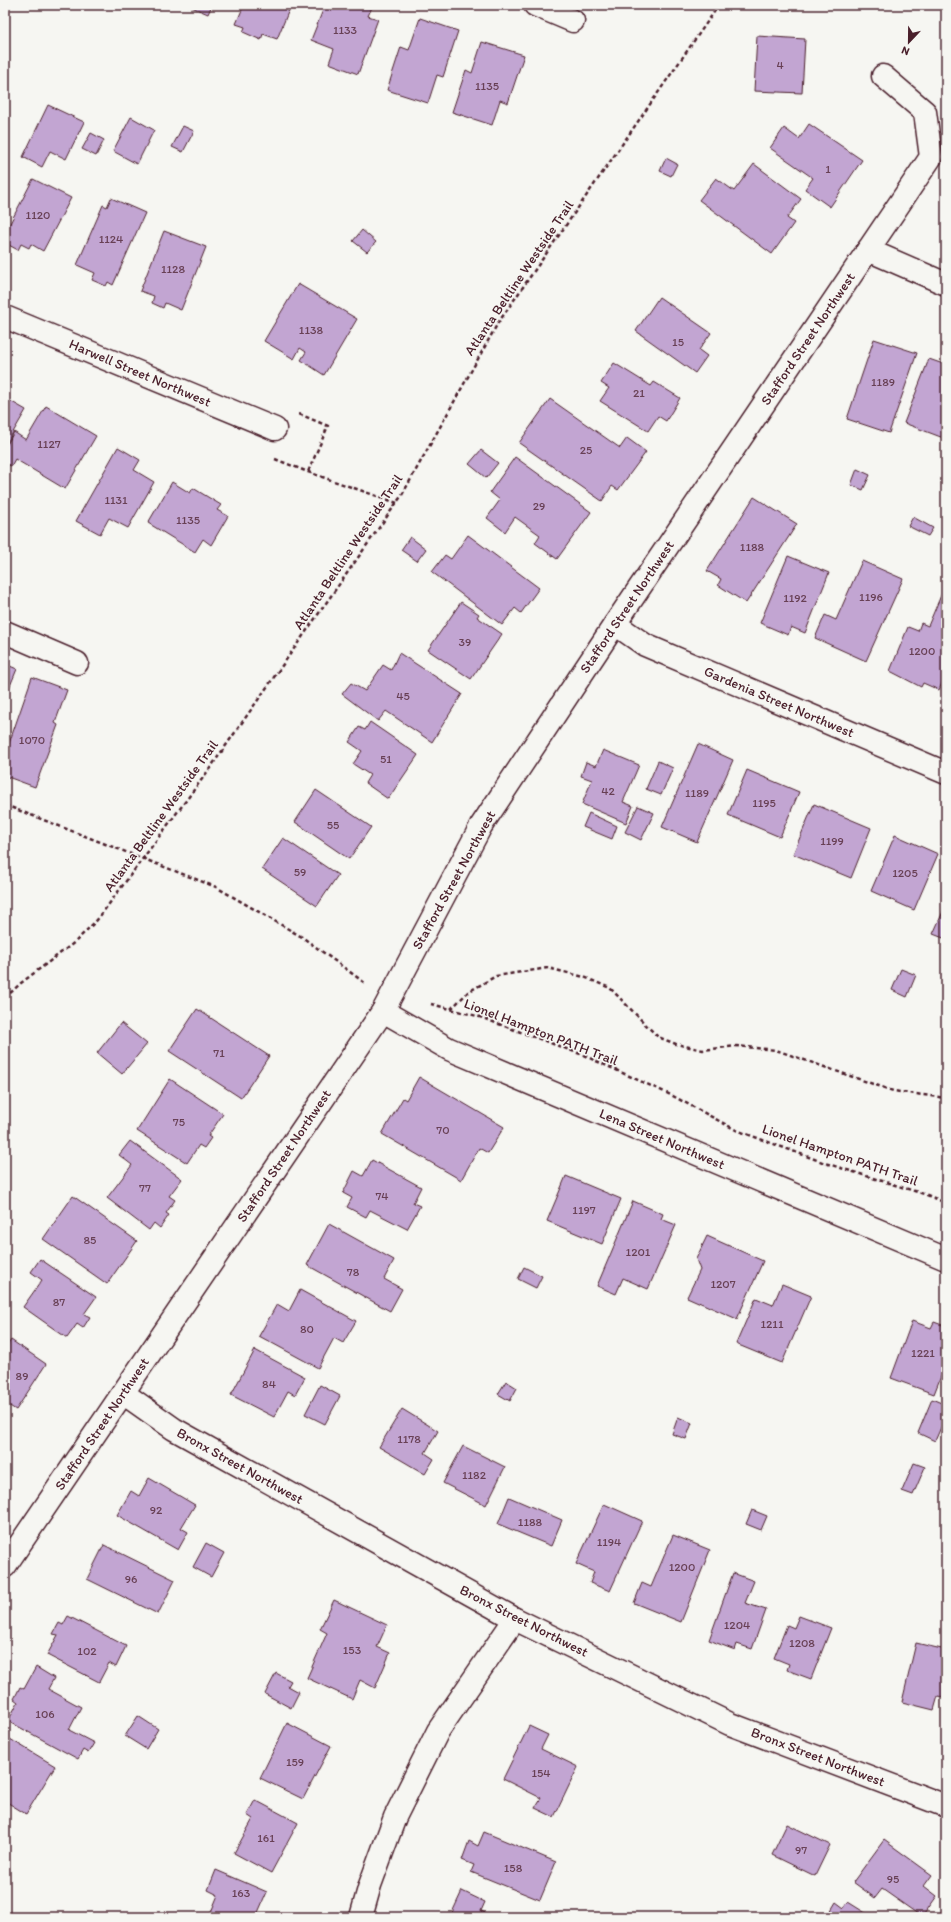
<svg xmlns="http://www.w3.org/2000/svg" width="951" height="1922" font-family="Itim,sans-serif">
	<rect width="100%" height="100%" fill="#f6f6f2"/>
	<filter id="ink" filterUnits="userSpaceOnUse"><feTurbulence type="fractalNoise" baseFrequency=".025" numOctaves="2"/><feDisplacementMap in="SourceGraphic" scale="8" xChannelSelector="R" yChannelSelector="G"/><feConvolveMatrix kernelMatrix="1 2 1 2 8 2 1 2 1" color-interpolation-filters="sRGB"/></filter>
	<g filter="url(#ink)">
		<!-- building -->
		<g fill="#c2a5d2" stroke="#4a1f2b">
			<polygon points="187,5 212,5 208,14"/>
			<polygon points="244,5 291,5 277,39 263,34 261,40 243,32 245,27 236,24"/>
			<polygon points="325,5 373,5 368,16 378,19 358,74 329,63 334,49 311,40"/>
			<polygon points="420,18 458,31 443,77 437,75 428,103 387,90 401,47 409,50"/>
			<polygon points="757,36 805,39 802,93 754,91"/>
			<polygon points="482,42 524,55 508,103 500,100 492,125 452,112 466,70 472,73"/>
			<polygon points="48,105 84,122 66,159 50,151 42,167 23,157"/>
			<polygon points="131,117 154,130 137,164 113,151"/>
			<polygon points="809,124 862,160 830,207 805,189 813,178 770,148 784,128 799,139"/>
			<polygon points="183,126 194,131 183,152 172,147"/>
			<polygon points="91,133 104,140 96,156 82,149"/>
			<polygon points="666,158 677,164 671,176 660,171"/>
			<polygon points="754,164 801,199 787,218 794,223 772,254 699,200 716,178 734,191"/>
			<polygon points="33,179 71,198 43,251 31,244 29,248 21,244 18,250 5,243 5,233"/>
			<polygon points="111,198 145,213 113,285 108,282 106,286 92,280 95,273 77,265 103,205 107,207"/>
			<polygon points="362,230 376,242 367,252 353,241"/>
			<polygon points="164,231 206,247 181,310 165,303 163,308 152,303 154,296 140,291"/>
			<polygon points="298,284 357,319 324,375 301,360 306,352 300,348 294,359 264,341"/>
			<polygon points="659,297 711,333 699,350 707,356 695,373 636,331"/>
			<polygon points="874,339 917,353 889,433 847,419"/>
			<polygon points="929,359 946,365 946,439 904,423"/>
			<polygon points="614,363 651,386 654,382 680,398 666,421 658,416 648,431 600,401 609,388 601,383"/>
			<polygon points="5,398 26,410 5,446"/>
			<polygon points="550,399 620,448 627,438 646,452 618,490 612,486 602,501 519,443"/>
			<polygon points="46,406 96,436 65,489 15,459 11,466 5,463 5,448 14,432 26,440"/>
			<polygon points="118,447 140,460 134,470 154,482 128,528 109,518 100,534 76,521"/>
			<polygon points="481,450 498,463 486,478 469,464"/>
			<polygon points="515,457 591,512 557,559 535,543 540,535 515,517 505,532 487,518 500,500 490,492"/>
			<polygon points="857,469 870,475 863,490 851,485"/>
			<polygon points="172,482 190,493 193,488 221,505 217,510 228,516 211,545 203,539 195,552 148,523"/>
			<polygon points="754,497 797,524 746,603 718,585 721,579 707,571"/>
			<polygon points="913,517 933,528 928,536 908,526"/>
			<polygon points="468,535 539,588 521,613 515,608 502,625 432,572 445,555 451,559"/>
			<polygon points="410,537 426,549 417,561 401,550"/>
			<polygon points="788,556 829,573 805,633 791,627 788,635 760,623"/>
			<polygon points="862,561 903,579 866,661 815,638 825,615 836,620"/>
			<polygon points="942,593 946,595 946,674 939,690 923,683 921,687 890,671 908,627 918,631 921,623 928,626"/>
			<polygon points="461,602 479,614 477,617 502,634 471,679 428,650"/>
			<polygon points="399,653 462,694 432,742 386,711 378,721 342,694 351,683 365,691 383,665 391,670"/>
			<polygon points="5,664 17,669 5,698"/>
			<polygon points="32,677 67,690 55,723 58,725 35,787 5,776 5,755"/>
			<polygon points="370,722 418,755 388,799 365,783 370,775 353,764 362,751 349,742 359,727 365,730"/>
			<polygon points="698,744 733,760 697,842 662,827"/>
			<polygon points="603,750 639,765 623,802 633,806 626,823 582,804 592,780 581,776 586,762 596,766"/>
			<polygon points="658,761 673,768 661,795 646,789"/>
			<polygon points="747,770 799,792 780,837 728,815"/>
			<polygon points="316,790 371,827 349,859 295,822"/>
			<polygon points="814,804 871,828 851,878 793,854"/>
			<polygon points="638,806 654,813 641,840 625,832"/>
			<polygon points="589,813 617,826 612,839 583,827"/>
			<polygon points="895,835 938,854 914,910 871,891"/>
			<polygon points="283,838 338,875 317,906 262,869"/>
			<polygon points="946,905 946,939 933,934"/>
			<polygon points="901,969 916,975 907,997 892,990"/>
			<polygon points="197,1009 269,1056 241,1098 169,1051"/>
			<polygon points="121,1023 147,1044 122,1074 97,1053"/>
			<polygon points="419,1077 504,1127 488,1153 479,1148 461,1180 382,1134 403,1098 406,1100"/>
			<polygon points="170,1079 223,1114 208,1136 211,1138 204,1148 199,1145 187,1163 137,1131"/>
			<polygon points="130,1141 182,1179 169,1196 175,1200 166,1213 169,1215 160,1228 154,1223 149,1230 107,1198 132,1165 119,1155"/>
			<polygon points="372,1160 421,1187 413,1203 420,1206 407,1229 370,1210 366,1217 347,1207 352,1198 343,1193 354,1171 363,1176"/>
			<polygon points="566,1176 621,1199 602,1244 547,1221"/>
			<polygon points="73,1196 137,1241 107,1284 43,1239"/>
			<polygon points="633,1201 663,1214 661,1219 676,1225 648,1289 623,1278 616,1294 597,1286"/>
			<polygon points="329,1224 394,1260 384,1279 402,1289 390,1311 307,1265"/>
			<polygon points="707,1236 763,1261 737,1319 687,1297 700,1270 696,1259"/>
			<polygon points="40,1259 96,1297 84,1314 90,1317 83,1328 77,1324 67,1338 23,1307 42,1280 31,1272"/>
			<polygon points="524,1267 542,1276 536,1288 518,1279"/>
			<polygon points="782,1284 811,1296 782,1363 736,1344 756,1298 773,1305"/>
			<polygon points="300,1290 356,1321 343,1343 334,1338 318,1368 259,1336 277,1304 289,1311"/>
			<polygon points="912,1321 931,1328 934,1322 945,1326 943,1332 946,1334 946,1373 943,1371 934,1394 891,1378"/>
			<polygon points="11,1340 46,1364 16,1410 5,1403 5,1394 8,1390 5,1388 5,1349"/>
			<polygon points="255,1350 305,1377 295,1395 288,1391 274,1417 231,1395"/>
			<polygon points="506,1381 517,1388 510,1401 498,1394"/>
			<polygon points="320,1385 340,1396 325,1424 305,1414"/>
			<polygon points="932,1399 946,1405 946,1416 935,1441 918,1433"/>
			<polygon points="402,1409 438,1431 425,1453 434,1459 425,1474 379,1447"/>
			<polygon points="678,1417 692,1423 686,1439 672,1434"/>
			<polygon points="463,1446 505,1467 486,1505 443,1483"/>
			<polygon points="914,1463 925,1467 913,1495 902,1491"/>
			<polygon points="149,1478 195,1505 181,1528 188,1532 178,1550 117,1515 131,1491 139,1496"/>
			<polygon points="509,1497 562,1520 551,1546 498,1524"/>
			<polygon points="604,1504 642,1521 610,1591 590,1583 594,1572 576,1564"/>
			<polygon points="752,1510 767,1516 761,1530 746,1524"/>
			<polygon points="673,1535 710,1550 681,1622 634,1603 642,1583 651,1587"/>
			<polygon points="206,1543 224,1553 211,1577 193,1567"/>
			<polygon points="104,1545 175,1580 158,1614 87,1579"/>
			<polygon points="733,1573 754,1581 745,1603 766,1610 752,1649 737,1644 735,1650 709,1640"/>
			<polygon points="334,1600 387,1625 377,1647 390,1653 375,1688 360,1680 352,1699 307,1678 327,1633 320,1629"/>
			<polygon points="68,1616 126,1646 116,1667 109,1663 99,1682 47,1655 58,1635 53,1634 59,1623 63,1625"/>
			<polygon points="799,1616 831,1628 811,1679 787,1670 789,1664 774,1658 787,1625 794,1628"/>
			<polygon points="916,1643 946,1650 946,1698 938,1696 934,1710 902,1702"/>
			<polygon points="36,1667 54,1678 48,1689 81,1707 69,1730 94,1743 88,1753 83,1750 78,1759 8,1721 18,1702 14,1699 20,1687 24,1689"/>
			<polygon points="276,1673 291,1681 288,1686 299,1692 291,1708 265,1694"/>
			<polygon points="138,1716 158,1729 146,1749 125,1736"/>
			<polygon points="287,1723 331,1746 303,1799 260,1778"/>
			<polygon points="529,1726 548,1735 541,1749 578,1767 554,1817 535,1808 541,1798 503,1779"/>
			<polygon points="5,1736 55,1766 26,1814 5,1801"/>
			<polygon points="255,1800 298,1823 271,1873 234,1853 253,1819 247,1815"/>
			<polygon points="787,1824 830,1845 815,1876 772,1855"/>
			<polygon points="484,1832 556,1862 540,1900 471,1872 474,1865 462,1860 469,1841 478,1846"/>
			<polygon points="884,1840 932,1875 924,1886 937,1896 922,1917 882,1889 875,1898 853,1882"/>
			<polygon points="216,1870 267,1892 256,1917 209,1917 218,1895 208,1890"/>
			<polygon points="462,1891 485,1902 481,1911 494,1917 450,1917"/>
			<polygon points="836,1902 844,1908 848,1902 872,1917 827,1917"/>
		</g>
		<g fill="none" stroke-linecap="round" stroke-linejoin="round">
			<defs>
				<g id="minor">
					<polyline points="535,5 573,21"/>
					<polyline points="868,250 946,284"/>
					<polyline points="5,317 275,429"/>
					<polyline points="615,624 645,645 946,773"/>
					<polyline points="5,632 77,663"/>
					<polyline points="383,1011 449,1049 946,1259"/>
					<polyline points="123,1393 174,1429 515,1619 730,1724 946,1806"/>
					<polyline points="5,1566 383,1011 481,826 615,624 931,157 925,112 883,76"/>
					<polyline points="361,1917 370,1885 395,1817 438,1731 515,1619"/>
				</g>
			</defs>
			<!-- minor casing -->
			<use href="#minor" stroke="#4a1f2b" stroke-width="25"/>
			<!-- path -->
			<g stroke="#4a1f2b" stroke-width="2.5" stroke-dasharray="4 3" stroke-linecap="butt">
				<polyline points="299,414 328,426 308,472"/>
				<polyline points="275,459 308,472 397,503"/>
				<polyline points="5,805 216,887 302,937 365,983"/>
				<polyline points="5,809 8,806"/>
				<polyline points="5,998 21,983 75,942 97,920 208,771 402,495 498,323 719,5"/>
				<polyline points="431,1004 477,1016 583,1055 671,1095 736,1130 825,1163 927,1195 946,1203"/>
				<polyline points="451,1009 468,992 496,976 548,968 584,977 610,988 658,1037 676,1044 703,1050 736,1046 776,1050 893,1091 946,1098"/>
			</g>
			<!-- minor -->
			<use href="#minor" stroke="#f6f6f2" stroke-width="22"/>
		</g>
	</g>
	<g text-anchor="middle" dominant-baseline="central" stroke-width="3" stroke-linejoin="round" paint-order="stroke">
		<!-- number labels -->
		<g font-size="12" fill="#684055">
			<text x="345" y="30">1133</text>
			<text x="780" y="65">4</text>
			<text x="487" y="86">1135</text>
			<text x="828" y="169">1</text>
			<text x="38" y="215">1120</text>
			<text x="111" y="239">1124</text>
			<text x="173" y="269">1128</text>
			<text x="311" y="330">1138</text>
			<text x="678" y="342">15</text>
			<text x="883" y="382">1189</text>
			<text x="639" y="393">21</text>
			<text x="49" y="444">1127</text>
			<text x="586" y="450">25</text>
			<text x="116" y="500">1131</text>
			<text x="539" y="506">29</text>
			<text x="188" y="520">1135</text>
			<text x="752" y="547">1188</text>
			<text x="871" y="597">1196</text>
			<text x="795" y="598">1192</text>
			<text x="465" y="642">39</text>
			<text x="922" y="651">1200</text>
			<text x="403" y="696">45</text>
			<text x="32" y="740">1070</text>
			<text x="386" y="759">51</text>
			<text x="608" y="791">42</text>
			<text x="697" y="793">1189</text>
			<text x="764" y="803">1195</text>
			<text x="333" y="825">55</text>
			<text x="832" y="841">1199</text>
			<text x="300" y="872">59</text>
			<text x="905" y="873">1205</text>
			<text x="219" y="1053">71</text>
			<text x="179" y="1122">75</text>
			<text x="443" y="1130">70</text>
			<text x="145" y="1188">77</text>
			<text x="382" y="1196">74</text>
			<text x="584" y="1210">1197</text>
			<text x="90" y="1240">85</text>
			<text x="638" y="1252">1201</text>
			<text x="353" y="1272">78</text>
			<text x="723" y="1284">1207</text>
			<text x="59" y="1302">87</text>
			<text x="772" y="1324">1211</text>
			<text x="307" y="1329">80</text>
			<text x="923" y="1353">1221</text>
			<text x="22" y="1376">89</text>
			<text x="269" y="1384">84</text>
			<text x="409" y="1439">1178</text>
			<text x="474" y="1475">1182</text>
			<text x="156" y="1510">92</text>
			<text x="530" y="1522">1188</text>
			<text x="609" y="1542">1194</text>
			<text x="682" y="1567">1200</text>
			<text x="131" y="1579">96</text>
			<text x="737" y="1625">1204</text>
			<text x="802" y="1643">1208</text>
			<text x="352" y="1650">153</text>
			<text x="87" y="1651">102</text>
			<text x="45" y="1714">106</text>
			<text x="295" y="1762">159</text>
			<text x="541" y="1773">154</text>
			<text x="266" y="1838">161</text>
			<text x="801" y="1850">97</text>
			<text x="513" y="1868">158</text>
			<text x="893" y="1879">95</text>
			<text x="241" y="1893">163</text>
		</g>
		<!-- street labels -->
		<g font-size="14" fill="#4a1f2b" stroke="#f6f6f2">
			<text transform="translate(519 278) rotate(-56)">Atlanta Beltline Westside Trail</text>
			<text transform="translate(808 339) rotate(-56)">Stafford Street Northwest</text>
			<text transform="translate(140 373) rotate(23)">Harwell Street Northwest</text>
			<text transform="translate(348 552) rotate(-56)">Atlanta Beltline Westside Trail</text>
			<text transform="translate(627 607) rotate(-56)">Stafford Street Northwest</text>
			<text transform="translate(779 702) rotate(23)">Gardenia Street Northwest</text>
			<text transform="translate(161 816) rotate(-54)">Atlanta Beltline Westside Trail</text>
			<text transform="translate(454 880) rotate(-61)">Stafford Street Northwest</text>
			<text transform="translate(541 1032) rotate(21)">Lionel Hampton PATH Trail</text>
			<text transform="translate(662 1139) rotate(23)">Lena Street Northwest</text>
			<text transform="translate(840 1155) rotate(19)">Lionel Hampton PATH Trail</text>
			<text transform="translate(284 1156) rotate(-56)">Stafford Street Northwest</text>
			<text transform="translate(102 1424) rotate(-56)">Stafford Street Northwest</text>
			<text transform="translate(240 1466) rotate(29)">Bronx Street Northwest</text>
			<text transform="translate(524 1621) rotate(27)">Bronx Street Northwest</text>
			<text transform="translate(818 1757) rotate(21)">Bronx Street Northwest</text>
		</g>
	</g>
	<!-- margin -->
	<rect width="951" height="1922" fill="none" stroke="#f6f6f2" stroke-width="20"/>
	<rect x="10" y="10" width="931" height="1902" fill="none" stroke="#4a1f2b" stroke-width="1.5" filter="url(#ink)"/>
	<!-- north arrow -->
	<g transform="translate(909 42) rotate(202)" stroke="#f6f6f2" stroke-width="3" paint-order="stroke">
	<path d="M0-3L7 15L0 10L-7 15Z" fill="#4a1f2b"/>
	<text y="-6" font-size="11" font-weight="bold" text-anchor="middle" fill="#4a1f2b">N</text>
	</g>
</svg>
